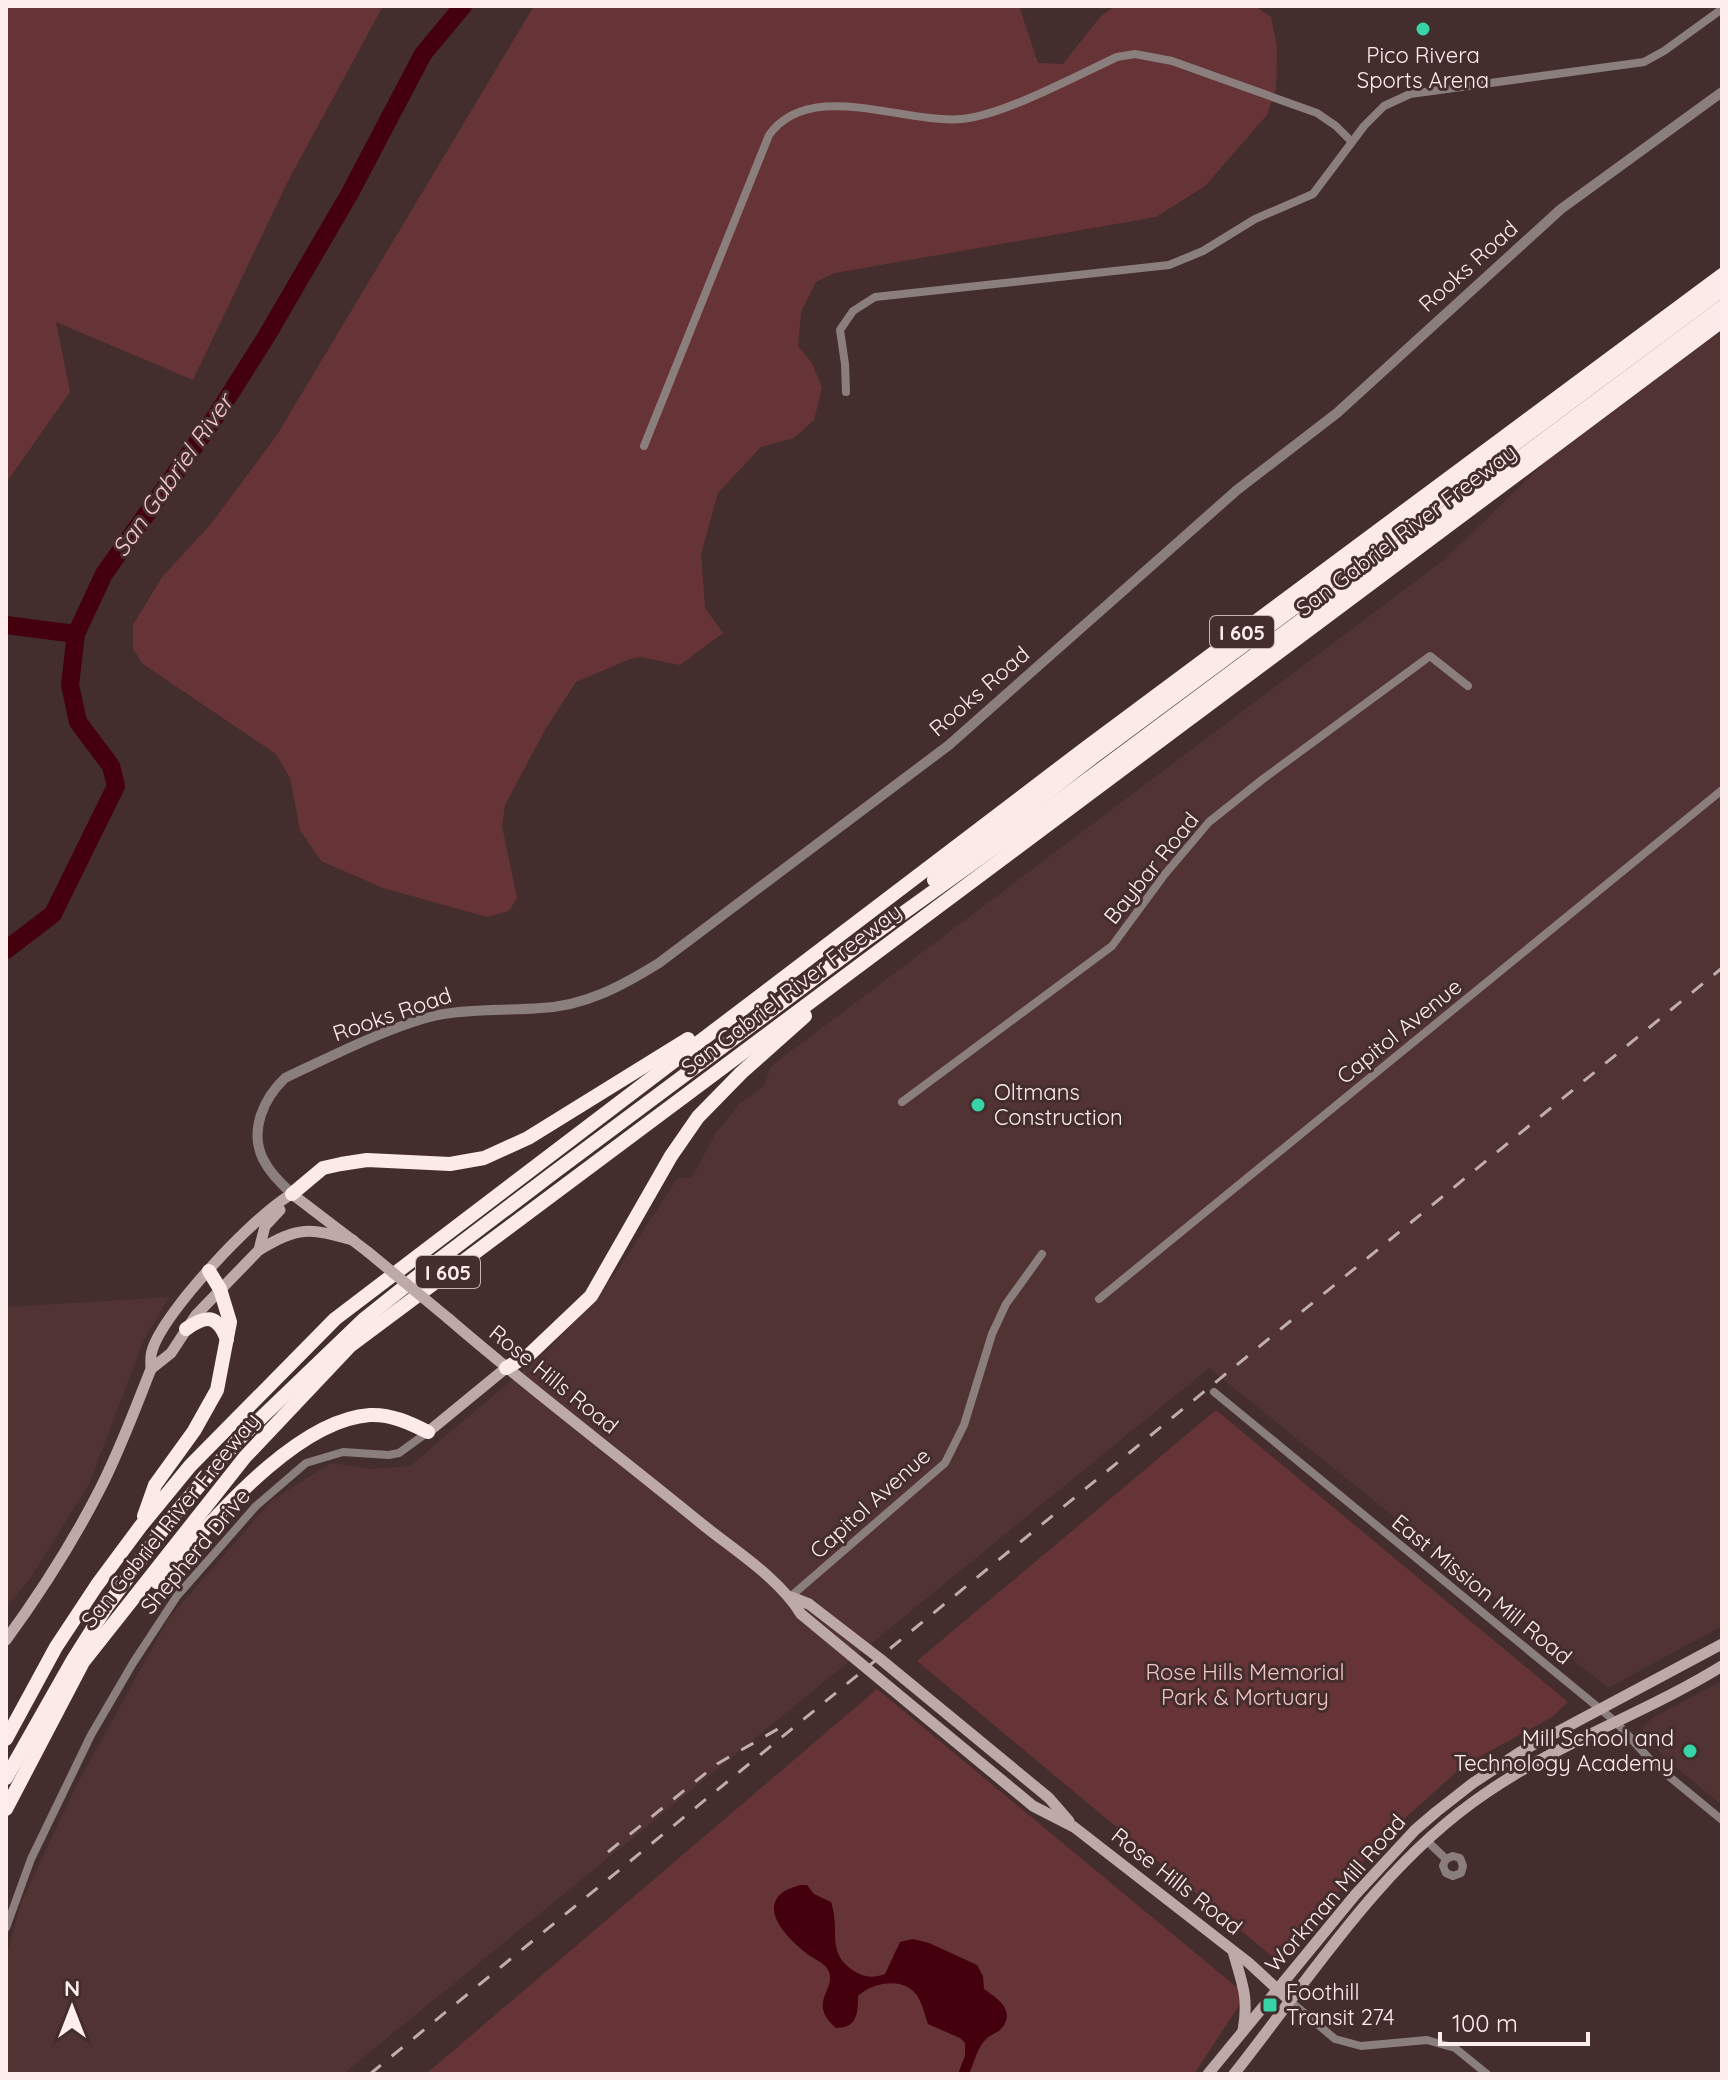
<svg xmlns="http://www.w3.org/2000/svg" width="1728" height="2080" font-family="Quicksand,sans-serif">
	<rect width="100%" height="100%" fill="#442d2d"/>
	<!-- built -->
	<g fill="#523334">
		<polygon points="1722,319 1722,1626 1608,1688 1209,1368 343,2074 6,2074 6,1956 22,1901 76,1786 169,1618 272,1500 331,1463 372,1469 410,1466 551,1347 617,1271 677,1179 692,1177 716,1133 740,1103 765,1085 770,1068 775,1063 1444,560 1575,433"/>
		<polygon points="169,1297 144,1340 89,1484 30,1579 6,1607 6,1307"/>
		<polygon points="1722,1681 1722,1805 1665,1758 1643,1733 1643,1728 1652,1718"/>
	</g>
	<!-- green -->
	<g fill="#663436">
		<polygon points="6,6 383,6 288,181 193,380 56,322 70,392 6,483"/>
		<polygon points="534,6 1019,6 1038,63 1063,64 1100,17 1115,6 1255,6 1271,17 1277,47 1276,89 1267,115 1205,186 1156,217 835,273 816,282 801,312 798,346 812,363 822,388 814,420 794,438 761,447 718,493 701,554 705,608 723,633 680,665 641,657 630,659 576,682 545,730 505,805 502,826 517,898 509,911 487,917 383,888 321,861 300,830 290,778 276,754 143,664 133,649 133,625 162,577 211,524 277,435"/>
		<polygon points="1216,1410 1568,1702 1552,1717 1463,1766 1385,1836 1280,1963 917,1661"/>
		<polygon points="877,1689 1246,1995 1194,2074 426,2074"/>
	</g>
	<!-- water -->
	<path fill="#44010d" d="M800 1885H807L814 1894 831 1902C841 1932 825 1952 854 1971 865 1978 873 1978 885 1974L900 1942 913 1939 929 1943 977 1965 983 1976 984 1989C997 1998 1017 2011 1001 2029 997 2033 990 2035 986 2039 977 2048 974 2063 969 2074H958L965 2056V2043L960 2038 928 2024C925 2015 922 2002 916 1994 902 1976 871 1983 858 1996 858 2014 857 2028 836 2028 804 2001 842 1987 826 1967 821 1961 812 1958 806 1953 791 1941 758 1911 783 1892 787 1889 795 1887 800 1885Z"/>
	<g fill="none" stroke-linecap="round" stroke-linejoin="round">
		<!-- river -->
		<g stroke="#44010d" stroke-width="18">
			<polyline points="6,625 76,634"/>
			<polyline points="6,950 53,914 116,786 111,766 78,722 70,685 76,634 104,574 216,416 266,337 350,193 423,54 463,6"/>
		</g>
		<!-- minor -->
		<g stroke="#8b7f7e" stroke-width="8">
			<polyline points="846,392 845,364 840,330 853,311 875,297 1169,265 1203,251 1255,219 1313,194 1364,126 1384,106 1410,94 1644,62 1664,51 1722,9"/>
			<path d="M644 446 769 135C811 78 901 124 962 119 1004 115 1076 76 1117 57L1135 54 1172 61 1317 113 1336 126 1352 142"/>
			<polyline points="902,1102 1112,946 1165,874 1209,822 1263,779 1430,656 1468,686"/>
			<polyline points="1099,1299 1722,790"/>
			<polyline points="1214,1392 1616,1722 1654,1764 1722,1820"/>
			<polyline points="790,1597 945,1463 964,1425 992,1334 1006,1304 1042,1254"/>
			<polyline points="1427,1841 1446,1859 1453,1856 1460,1858 1463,1866 1461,1873 1453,1876 1446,1873 1443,1866 1446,1859"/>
			<polyline points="6,1928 31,1859 91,1735 133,1663 177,1596 256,1506 306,1463 343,1452 389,1455 399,1453 428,1432"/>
			<polyline points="1289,2000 1335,2039 1361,2046 1427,2040 1455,2048 1487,2074"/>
		</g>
		<!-- tertiary -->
		<path stroke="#8b7f7e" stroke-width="10" d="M292 1194C281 1183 270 1173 263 1159 249 1130 264 1098 285 1078 330 1057 390 1026 438 1015 472 1008 506 1011 541 1008 585 1006 622 986 659 963L949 745 1237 490 1337 413 1561 209 1722 92"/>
		<!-- secondary -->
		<g stroke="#bca9a8" stroke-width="11">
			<polyline points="292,1194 368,1252"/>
			<path d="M259 1250C299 1226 309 1228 353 1240"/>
			<path d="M449 1319C531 1390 618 1455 702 1524 735 1551 778 1577 801 1614L1033 1806 1074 1827 1249 1963 1289 2000"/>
			<polyline points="151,1369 171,1353 196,1315 259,1250 265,1226 280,1210"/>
			<polyline points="428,1432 506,1368"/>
			<polyline points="791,1597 809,1604 879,1658 1049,1798 1069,1821"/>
			<path d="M6 1640C41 1592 73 1542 100 1489 120 1450 135 1409 151 1369 151 1364 150 1356 152 1351 162 1313 257 1213 292 1194"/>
			<path d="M1233 1951C1242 1984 1249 1996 1243 2031"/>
			<polyline points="1208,2074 1355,1895 1415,1830 1436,1812 1473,1783 1520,1752 1722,1644"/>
			<path d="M1234 2074C1311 1977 1381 1864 1486 1793 1560 1742 1646 1713 1722 1666"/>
		</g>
		<!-- motorway -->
		<g stroke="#fceae9" stroke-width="14">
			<polyline points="934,880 1093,757 1722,290"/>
			<polyline points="292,1194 323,1168 341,1164 367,1160 450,1164 484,1158 528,1138 688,1039"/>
			<path d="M186 1329C207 1314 217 1315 227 1339"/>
			<polyline points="506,1368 530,1354 591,1296 671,1156 698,1117 741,1073 805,1016"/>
			<polyline points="144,1516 155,1485 194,1431 217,1390 230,1322 220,1289 209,1271"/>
			<path d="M157 1582C207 1528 293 1420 370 1415 391 1414 410 1423 428 1432"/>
			<polyline points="6,1739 56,1647 97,1585 140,1527 190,1466 335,1319 1087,747 1722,275"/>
			<polyline points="6,1778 73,1660 107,1606 169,1521 239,1439 363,1320 428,1268 552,1174 867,939 1041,814 1722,307"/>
			<polyline points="6,1809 83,1662 245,1457 350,1346 1722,321"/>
		</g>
		<!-- rail -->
		<g stroke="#c0aead" stroke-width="3" stroke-dasharray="14 14" stroke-linecap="butt">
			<polyline points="608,1852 717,1764 783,1726"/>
			<polyline points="370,2074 1722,968"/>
		</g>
		<!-- secondary-bridge -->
		<polyline stroke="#bca9a8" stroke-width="11" points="368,1252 449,1319"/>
	</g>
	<!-- markers -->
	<g fill="#36d4a7" stroke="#442d2d" stroke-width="3">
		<circle cx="1423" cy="29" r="8"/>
		<circle cx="978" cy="1105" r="8"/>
		<circle cx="1690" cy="1751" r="8"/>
		<rect x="1262" y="1997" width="16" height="16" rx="4"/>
	</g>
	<g text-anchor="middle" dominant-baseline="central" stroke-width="6" stroke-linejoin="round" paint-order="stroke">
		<!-- shield labels -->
		<g fill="#442d2d" stroke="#c6b4b3" stroke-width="2">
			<rect x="1210" y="616" width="64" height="32" rx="6"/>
			<rect x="416" y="1256" width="64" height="32" rx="6"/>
		</g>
		<g font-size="20" font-weight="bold" fill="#fdeeed">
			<text x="1242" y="632">I 605</text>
			<text x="448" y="1272">I 605</text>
		</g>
		<!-- poi labels -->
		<g font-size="22" fill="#fdeeed" stroke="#442d2d" text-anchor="start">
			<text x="1423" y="55" text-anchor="middle">Pico Rivera<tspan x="1423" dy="25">Sports Arena</tspan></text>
			<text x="994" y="1092">Oltmans<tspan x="994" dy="25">Construction</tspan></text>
			<text x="1674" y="1738" text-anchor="end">Mill School and<tspan x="1674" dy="25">Technology Academy</tspan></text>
			<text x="1286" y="1992">Foothill<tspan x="1286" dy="25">Transit 274</tspan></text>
		</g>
		<!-- street labels -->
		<g font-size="22" fill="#fdeeed" stroke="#442d2d">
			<text transform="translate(1468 266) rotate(-42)">Rooks Road</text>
			<text transform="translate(1406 530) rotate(-37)">San Gabriel River Freeway</text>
			<text transform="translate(979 691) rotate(-41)">Rooks Road</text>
			<text transform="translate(1151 868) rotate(-51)">Baybar Road</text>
			<text transform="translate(791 989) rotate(-37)">San Gabriel River Freeway</text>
			<text transform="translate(392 1014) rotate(-19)">Rooks Road</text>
			<text transform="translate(1399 1031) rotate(-39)">Capitol Avenue</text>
			<text transform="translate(554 1379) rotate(39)">Rose Hills Road</text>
			<text transform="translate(870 1503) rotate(-42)">Capitol Avenue</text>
			<text transform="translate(170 1520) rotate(-51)">San Gabriel River Freeway</text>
			<text transform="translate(195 1551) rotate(-50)">Shepherd Drive</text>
			<text transform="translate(1482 1589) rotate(39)">East Mission Mill Road</text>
			<text transform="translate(1177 1881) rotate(38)">Rose Hills Road</text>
			<text transform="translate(1335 1893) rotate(-49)">Workman Mill Road</text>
		</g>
		<!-- park labels -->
		<g font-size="22" fill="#f1c4c4" stroke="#442d2d">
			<text x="1245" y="1672">Rose Hills Memorial<tspan x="1245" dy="25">Park &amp; Mortuary</tspan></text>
		</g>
		<!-- water labels -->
		<g font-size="24" font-style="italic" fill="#f4c7c7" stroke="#442d2d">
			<text transform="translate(172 475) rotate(-55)">San Gabriel River</text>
		</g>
	</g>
	<!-- border -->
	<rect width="1728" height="2080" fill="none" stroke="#fdeeed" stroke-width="16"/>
	<!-- north arrow -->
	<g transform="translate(72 2008)" stroke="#442d2d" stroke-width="6" paint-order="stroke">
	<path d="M0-6L14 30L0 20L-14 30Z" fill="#fdeeed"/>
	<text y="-12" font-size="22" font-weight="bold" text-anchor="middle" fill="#fdeeed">N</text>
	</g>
	<!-- scale -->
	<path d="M1440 2032v12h148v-12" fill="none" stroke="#fdeeed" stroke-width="4"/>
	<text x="1452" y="2032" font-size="24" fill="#fdeeed" stroke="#442d2d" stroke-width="6" paint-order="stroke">100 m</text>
</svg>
